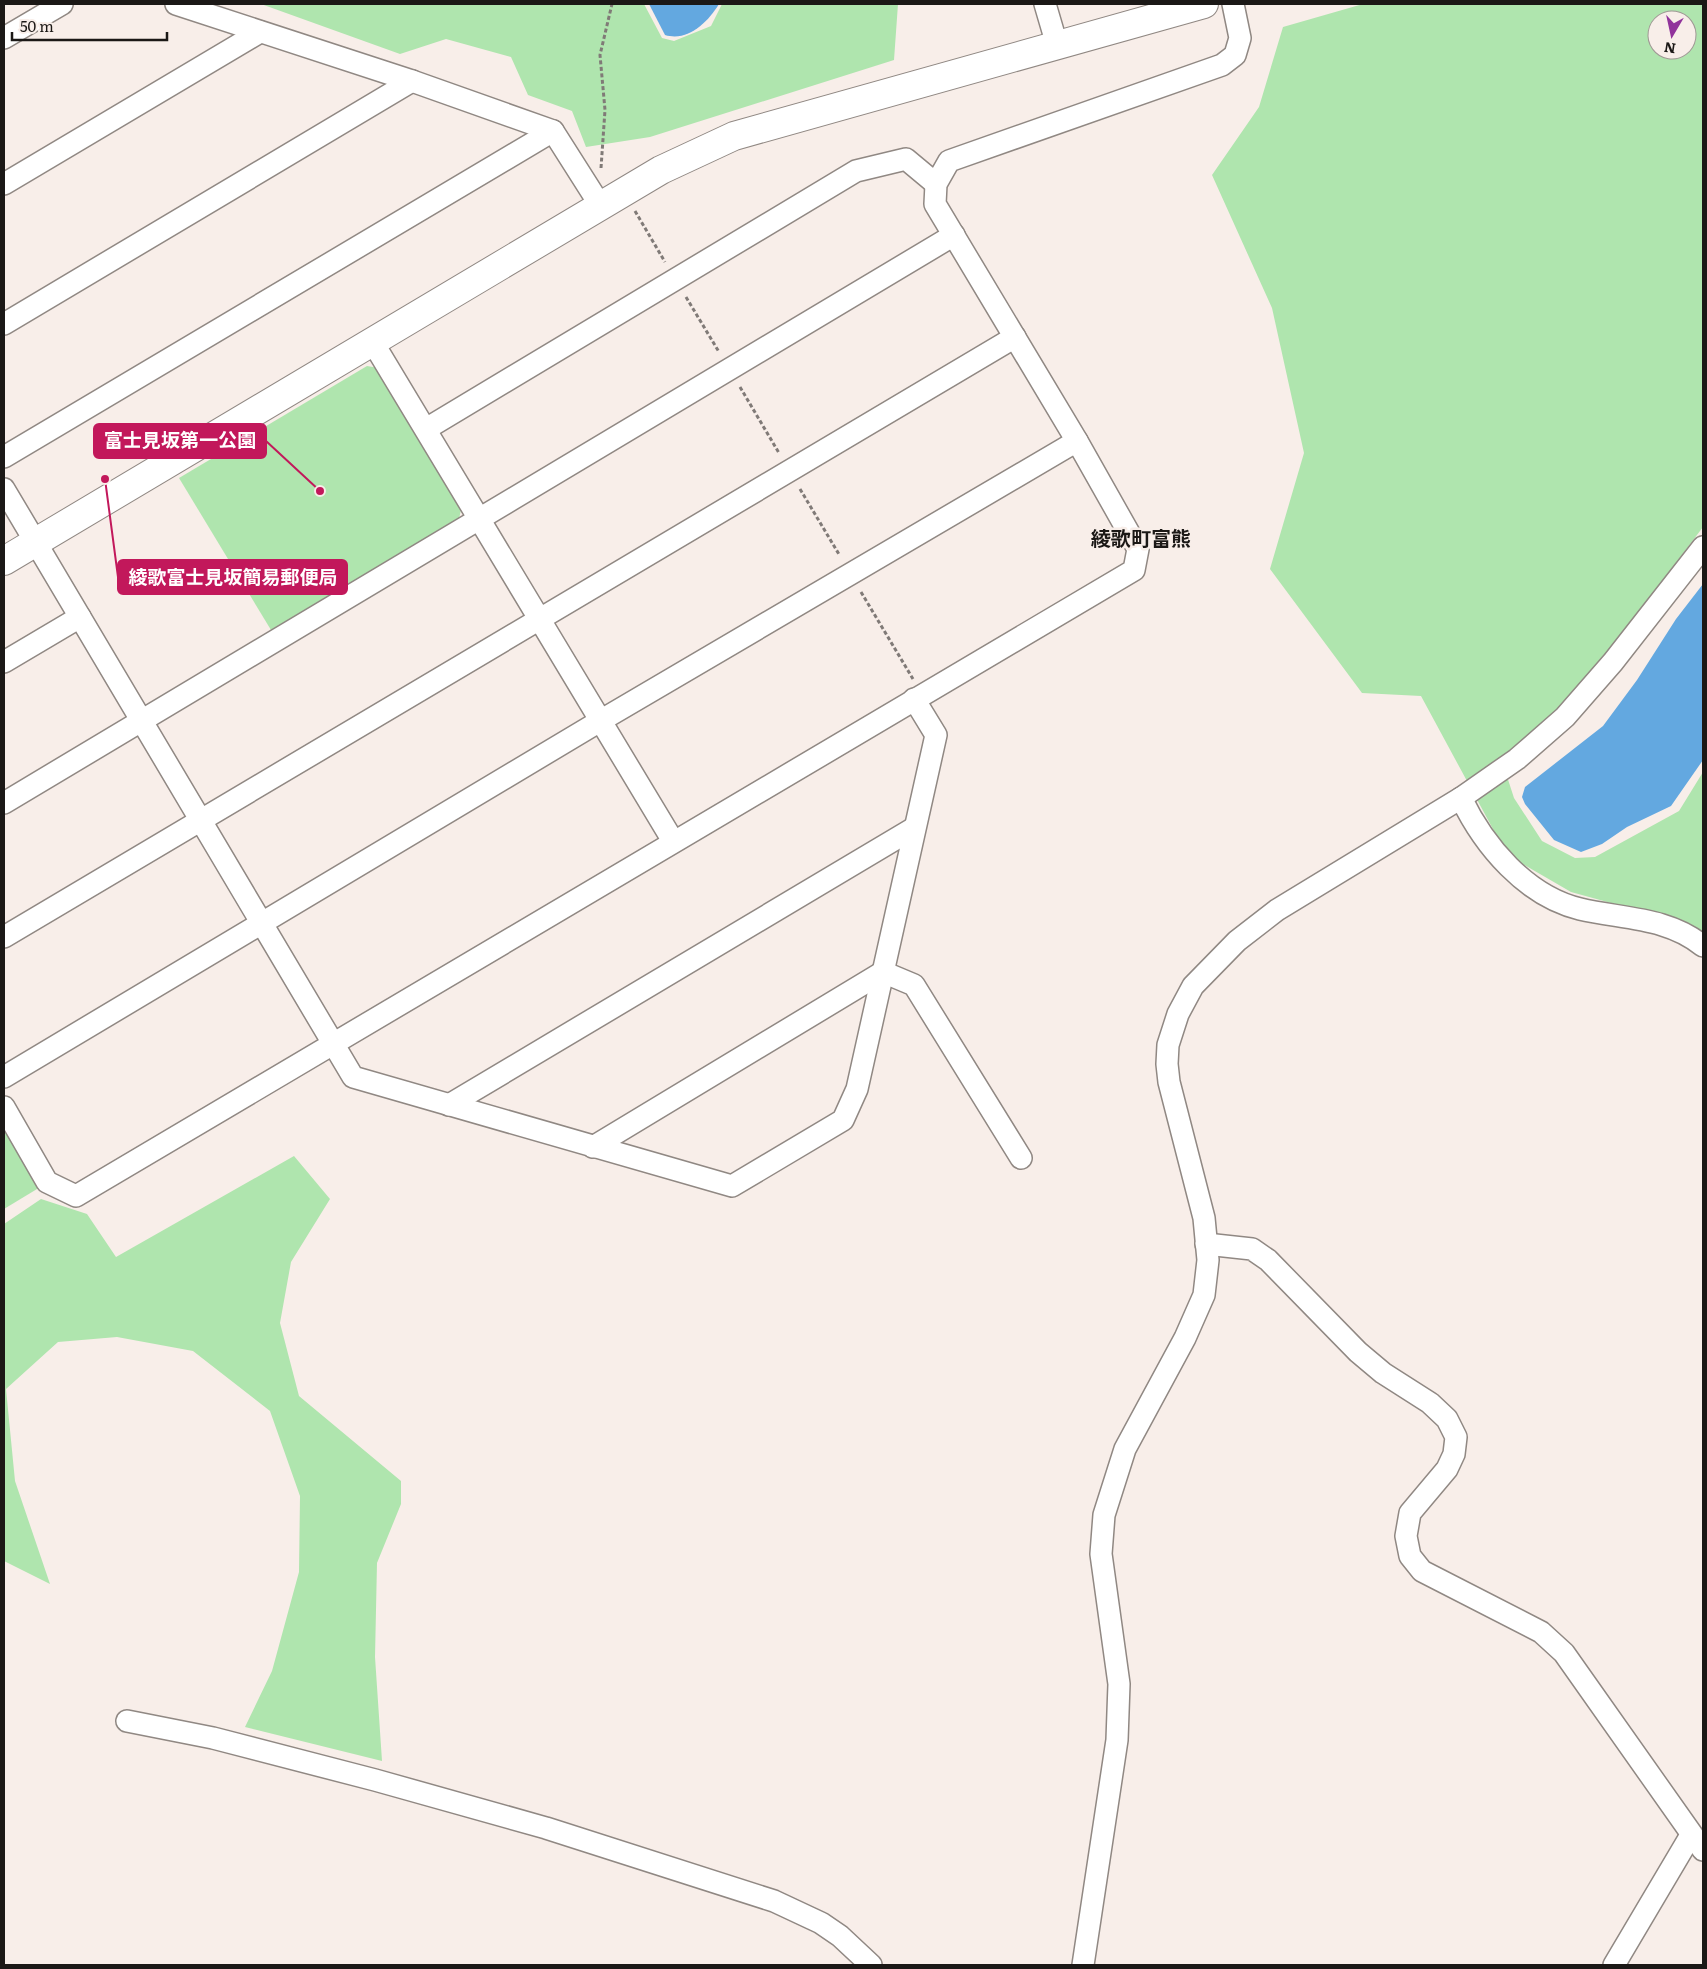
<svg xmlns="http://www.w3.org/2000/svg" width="1707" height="1969" font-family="Literata,'Noto Sans JP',serif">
	<rect width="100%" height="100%" fill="#f8eee9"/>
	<!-- green -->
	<g fill="#afe5ae" fill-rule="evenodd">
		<polygon points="261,4 644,4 662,38 674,41 711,26 722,4 898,4 894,60 650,137 586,147 572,111 528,95 511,57 446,39 400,54"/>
		<path d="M1363 4H1703V527L1616 642 1563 705 1501 758 1514 798 1542 841 1575 858 1595 857 1679 811 1703 772V937L1691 925 1571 892 1507 855 1421 696 1362 693 1270 569 1304 453 1272 308 1212 175 1259 107 1283 27ZM1657 20H1687V50H1657Z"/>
		<polygon points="367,366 379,368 462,505 459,519 271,630 179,478"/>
		<polygon points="4,1123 42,1186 4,1209"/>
		<polygon points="294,1156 330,1199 291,1262 280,1323 299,1396 401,1481 401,1504 377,1563 375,1657 382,1761 245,1727 272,1671 299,1572 300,1496 270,1411 193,1351 117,1337 58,1342 6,1389 15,1481 50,1584 4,1561 4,1224 41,1199 87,1214 116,1257"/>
	</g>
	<!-- water -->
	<g fill="#63a8e0">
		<path d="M649 4H719C708 22 688 42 665 35Z"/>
		<polygon points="1703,584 1703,760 1671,806 1627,827 1602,844 1581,852 1554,840 1525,804 1522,797 1525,787 1603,726 1637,680 1676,619"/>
	</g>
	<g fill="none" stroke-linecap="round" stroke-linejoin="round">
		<defs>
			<g id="minor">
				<polyline points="176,4 412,81 553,131 600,205"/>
				<polyline points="1045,4 1057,45"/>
				<polyline points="4,38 62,4"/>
				<polyline points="4,184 260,32"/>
				<polyline points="4,324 412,81"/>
				<polyline points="372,341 673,841"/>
				<polyline points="426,429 856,171 906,159 936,184"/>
				<polyline points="4,457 553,131"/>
				<polyline points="4,489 353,1077 732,1186 843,1120 857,1089 936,735 914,699"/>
				<polyline points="4,662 80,617"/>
				<path d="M1461 798C1484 846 1526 896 1580 909 1622 919 1668 917 1703 946"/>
				<polyline points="4,803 954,235"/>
				<polyline points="4,937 1015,337"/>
				<polyline points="4,1077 600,721 1077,441"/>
				<polyline points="449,1105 914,828"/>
				<polyline points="4,1107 47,1182 76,1196 1134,570 1138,549 1077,441 935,204 936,184 949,161 1222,65 1235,55 1240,38 1233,4"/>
				<polyline points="593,1147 883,972 914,985 1021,1158"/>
				<polyline points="1206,1244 1252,1249 1268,1260 1358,1352 1383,1373 1430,1403 1447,1419 1456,1437 1454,1454 1447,1469 1410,1513 1406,1536 1410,1556 1422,1571 1541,1632 1564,1653 1703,1850"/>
				<polyline points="127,1721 213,1738 375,1780 546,1828 774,1901 821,1923 840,1936 871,1965"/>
				<polyline points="1083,1965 1117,1740 1119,1684 1101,1554 1104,1515 1125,1449 1185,1338 1204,1295 1208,1260 1204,1218 1169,1082 1167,1064 1168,1045 1178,1014 1193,986 1237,941 1277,910 1461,798 1517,759 1565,717 1613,662 1703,547"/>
				<polyline points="1614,1965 1691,1835"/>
			</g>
			<polyline id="tertiary" points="4,561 661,170 734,136 1204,4"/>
		</defs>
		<!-- minor casing -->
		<use href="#minor" stroke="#908883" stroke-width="24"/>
		<!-- tertiary casing -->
		<use href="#tertiary" stroke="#908883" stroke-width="30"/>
		<!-- path -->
		<g stroke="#807a77" stroke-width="3" stroke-dasharray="4 2.5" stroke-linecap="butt">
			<polyline points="601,168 605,110 600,55 612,4"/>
			<polyline points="635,211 665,262"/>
			<polyline points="686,297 719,352"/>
			<polyline points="740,387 779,453"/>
			<polyline points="800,489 840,556"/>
			<polyline points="861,592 913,679"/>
		</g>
		<!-- minor -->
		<use href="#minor" stroke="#fff" stroke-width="21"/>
		<!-- tertiary -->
		<use href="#tertiary" stroke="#fff" stroke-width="28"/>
	</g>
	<g text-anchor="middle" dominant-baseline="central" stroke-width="5" stroke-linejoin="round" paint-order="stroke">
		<!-- quarter labels -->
		<g font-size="20" font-weight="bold" fill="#1b1816" stroke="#f8eee9">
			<text x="1141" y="537">綾歌町富熊</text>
		</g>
	</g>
	<!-- callouts -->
	<path fill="none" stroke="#c2185b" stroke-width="2" d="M320 491L266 441M105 479L118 577"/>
	<g fill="#c2185b" stroke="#f8eee9" stroke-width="2">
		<circle cx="320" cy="491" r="5"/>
		<circle cx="105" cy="479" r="5"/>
	</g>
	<g fill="#c2185b" stroke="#c2185b" stroke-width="2">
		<rect x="94" y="424" width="172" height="34" rx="5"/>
		<rect x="118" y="560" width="229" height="34" rx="5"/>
	</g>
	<g font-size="19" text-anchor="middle" font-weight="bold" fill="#fff">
		<text x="180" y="447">富士見坂第一公園</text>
		<text x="233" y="584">綾歌富士見坂簡易郵便局</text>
	</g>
	<!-- border -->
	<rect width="1707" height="1969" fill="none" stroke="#1b1816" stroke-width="10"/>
	<!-- north arrow -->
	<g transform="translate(1672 35) rotate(189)"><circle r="24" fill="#f8eee9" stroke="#a09895"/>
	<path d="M0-4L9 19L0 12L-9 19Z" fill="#91339b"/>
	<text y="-8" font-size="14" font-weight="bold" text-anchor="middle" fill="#1b1816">N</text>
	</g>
	<!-- scale -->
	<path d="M12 32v8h155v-8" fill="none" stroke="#1b1816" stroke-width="2.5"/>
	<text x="20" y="32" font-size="15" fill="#1b1816" stroke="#f8eee9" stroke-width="4" paint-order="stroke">50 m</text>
</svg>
